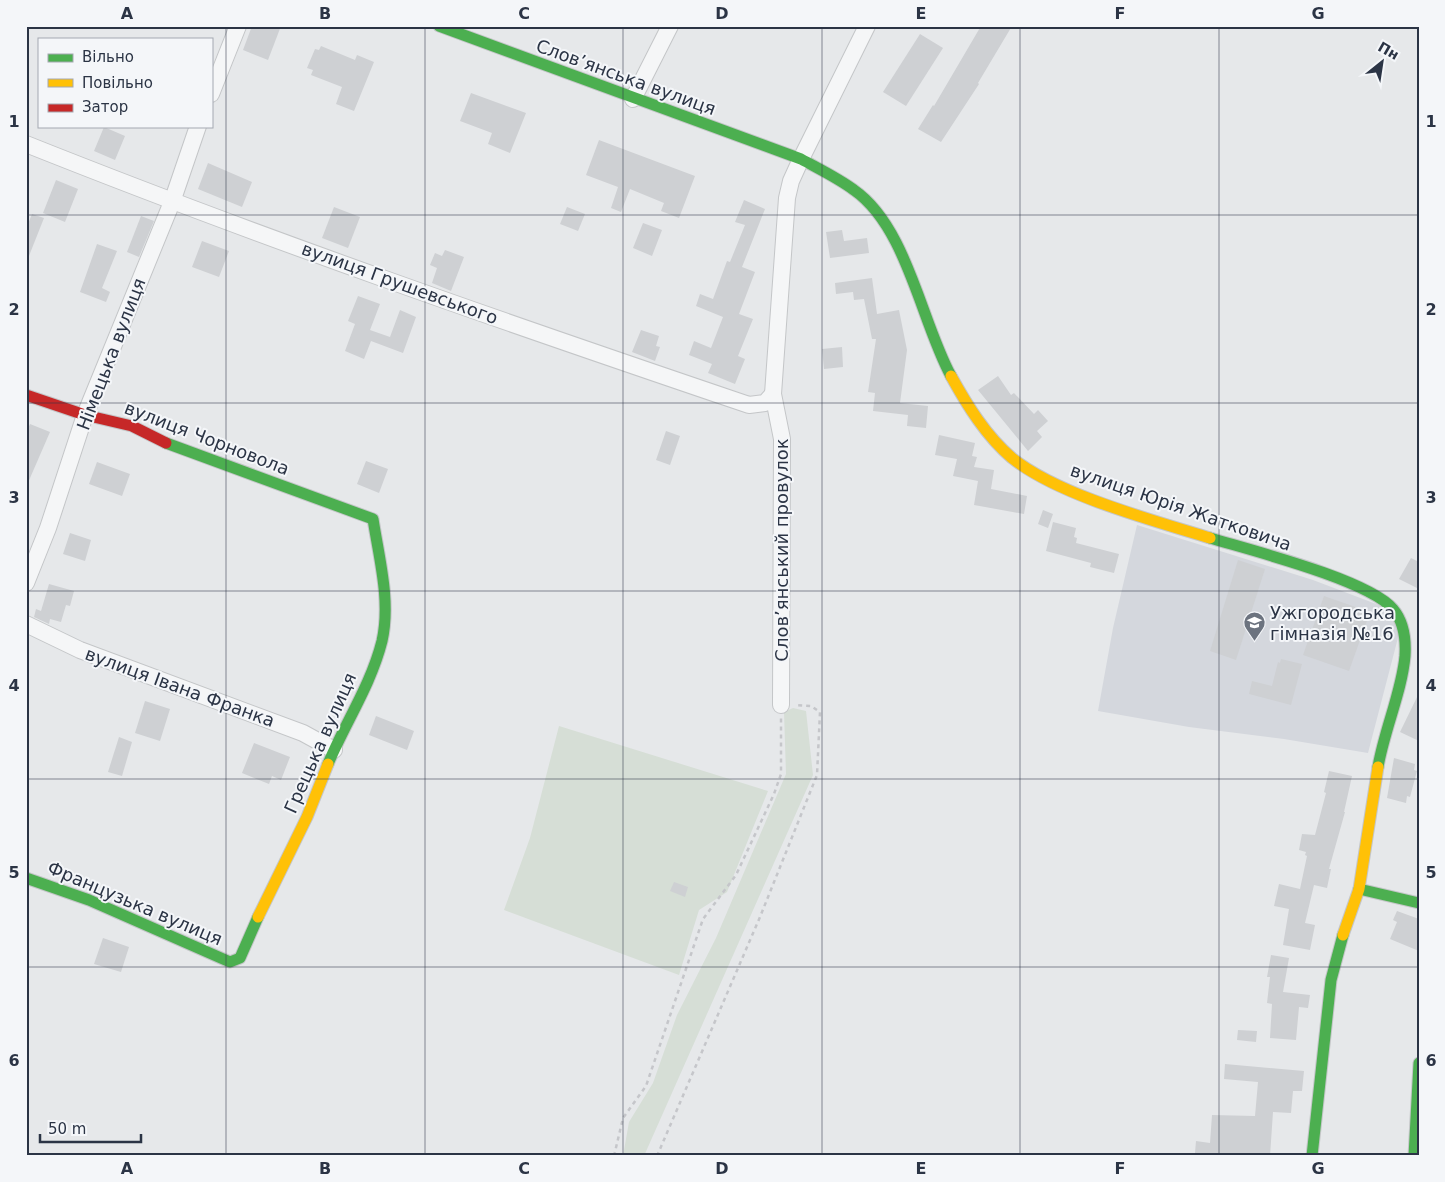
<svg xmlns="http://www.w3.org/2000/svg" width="1445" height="1182" font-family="'DejaVu Sans',sans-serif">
	<rect width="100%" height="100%" fill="#e6e8ea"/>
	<!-- built -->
	<polygon fill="#d4d7dd" points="1137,525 1313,580 1384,607 1400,630 1368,753 1284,739 1189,727 1098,711 1113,628"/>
	<!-- green -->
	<g fill="#d6ded6">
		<polygon points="793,708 806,711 813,775 644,1156 623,1156 629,1122 653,1083 677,1015 716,938 786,774 784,712"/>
		<polygon points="559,726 768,791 727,892 699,910 679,975 504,910 530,838"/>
	</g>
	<!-- building -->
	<g fill="#ced0d3">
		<polygon points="252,26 281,26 268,60 243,50"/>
		<polygon points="981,26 1012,26 978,83 979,84 941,142 918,129 933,105 934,106"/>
		<polygon points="920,34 943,48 906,106 883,92"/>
		<polygon points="321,46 355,60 357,55 374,62 354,111 336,104 342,87 311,75 313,70 307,68 315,49 319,50"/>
		<polygon points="471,93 526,113 510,153 488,144 492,133 460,121"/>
		<polygon points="104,127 125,136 115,160 94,151"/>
		<polygon points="599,140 695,176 679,218 661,211 664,203 630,189 621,212 611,208 618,187 586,175"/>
		<polygon points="208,163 252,182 242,207 198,189"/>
		<polygon points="56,180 78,189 65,222 43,213"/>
		<polygon points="744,200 765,209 742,267 755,272 739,314 753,319 738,356 745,359 735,384 708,373 712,364 689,355 694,341 711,348 723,317 696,306 700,294 713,299 727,261 730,262 745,225 735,222"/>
		<polygon points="334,207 360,217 348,248 322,238"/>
		<polygon points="567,207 585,214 578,231 560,224"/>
		<polygon points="32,214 44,218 27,261 26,229"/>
		<polygon points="141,216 154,221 139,257 127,252"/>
		<polygon points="643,223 662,230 652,256 633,248"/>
		<polygon points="842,230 844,241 867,238 869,253 830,258 826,232"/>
		<polygon points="202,241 229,251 219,277 192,267"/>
		<polygon points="97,244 117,251 102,288 110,292 106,302 80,292"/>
		<polygon points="445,250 464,257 451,291 432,283 437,268 430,265 435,253 442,256"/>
		<polygon points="872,278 877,314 899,310 907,350 900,403 928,406 926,428 907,426 908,415 873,411 875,393 868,392 876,339 872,339 864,299 854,300 853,292 836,294 835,283"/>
		<polygon points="358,296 380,304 370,330 390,337 400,310 416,317 403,353 371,341 364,359 345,351 355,324 348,321"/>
		<polygon points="641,330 659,336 656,346 660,347 655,361 632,352"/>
		<polygon points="842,347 843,367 824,369 822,349"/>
		<polygon points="998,376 1011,395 1014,393 1034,414 1038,410 1048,421 1037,431 1042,437 1028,451 978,390"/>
		<polygon points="30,424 50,432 27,485 26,433"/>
		<polygon points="666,431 680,436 670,465 656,460"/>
		<polygon points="939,435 975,443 972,456 977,457 974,467 994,470 991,489 1027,496 1024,514 974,505 978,481 953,476 957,459 935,455"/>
		<polygon points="366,461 388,469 379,493 357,484"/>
		<polygon points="97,462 130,474 122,496 89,484"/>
		<polygon points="1043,510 1053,514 1048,528 1038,524"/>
		<polygon points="1053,522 1076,528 1074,537 1077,538 1076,543 1119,554 1114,573 1090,567 1091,563 1046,551"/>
		<polygon points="70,533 91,540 85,561 63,554"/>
		<polygon points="1411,558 1419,562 1419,589 1399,579"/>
		<polygon points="1238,560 1265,569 1236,660 1210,651"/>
		<polygon points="49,584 74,591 70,606 66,605 61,622 50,619 49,624 34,617 36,609 41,611"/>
		<polygon points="1324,596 1370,612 1349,671 1303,655"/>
		<polygon points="1281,659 1302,664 1291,705 1249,694 1252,681 1272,686 1278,662 1280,663"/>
		<polygon points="1419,693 1419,741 1400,732"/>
		<polygon points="145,701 170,709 160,741 135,733"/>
		<polygon points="376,716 414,731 407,750 369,735"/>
		<polygon points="119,737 132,742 122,776 108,772"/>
		<polygon points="254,743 290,757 281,780 272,776 269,784 242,773"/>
		<polygon points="1394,758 1415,764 1414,770 1417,771 1410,797 1407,796 1406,803 1387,798"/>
		<polygon points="1329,771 1352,776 1344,812 1345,812 1329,869 1331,869 1327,888 1314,885 1305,923 1315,925 1310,950 1283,945 1289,909 1274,906 1279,884 1300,889 1307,856 1305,855 1306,852 1299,850 1302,834 1315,835 1326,793 1324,792"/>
		<polygon points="674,882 688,887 685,897 670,891"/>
		<polygon points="1397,911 1419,919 1419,951 1390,939 1397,922 1393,920"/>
		<polygon points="103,938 129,947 121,972 94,964"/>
		<polygon points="1271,955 1289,958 1283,992 1310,995 1308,1008 1299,1007 1296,1040 1270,1038 1272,1004 1267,1003 1270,977 1267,977"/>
		<polygon points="1238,1030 1257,1031 1256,1042 1237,1040"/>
		<polygon points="1225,1064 1304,1071 1302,1091 1293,1091 1291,1113 1273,1112 1270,1156 1216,1156 1195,1153 1196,1141 1210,1143 1212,1115 1255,1116 1258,1082 1224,1079"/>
	</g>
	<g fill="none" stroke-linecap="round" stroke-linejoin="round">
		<defs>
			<g id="street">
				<polyline points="211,94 238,26"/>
				<polyline points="633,99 670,26"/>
				<path d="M26 144C264 239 507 323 749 405L765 403 773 394"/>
				<polyline points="26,583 48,528 85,415 172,202 198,126"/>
				<polyline points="26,624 80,650 303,733 334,750"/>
				<polyline points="781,705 782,439 773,394 787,198 791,181 801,159 867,26"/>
			</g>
			<g id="fast">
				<path d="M439 26 801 159C819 169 838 178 854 190 907 227 921 321 951 376"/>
				<path d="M166 443 373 519C379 558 391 601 382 641 371 685 345 723 328 764"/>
				<path d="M1210 538C1250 550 1369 580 1393 609 1404 622 1406 640 1405 656 1402 691 1384 731 1378 767"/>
				<polyline points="26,878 89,900 230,962 240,958 258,917"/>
				<polyline points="1359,889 1419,903"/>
				<polyline points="1312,1156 1331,980 1343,935"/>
				<polyline points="1414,1156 1419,1063"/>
			</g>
			<g id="slow">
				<path d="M951 376C967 405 986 436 1012 458 1058 495 1152 520 1210 538"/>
				<polyline points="258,917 307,817 328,764"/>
				<polyline points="1343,935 1359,889 1378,767"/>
			</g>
			<polyline id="jam" points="26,395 85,415 132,426 166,443"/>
		</defs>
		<!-- street casing -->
		<use href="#street" stroke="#c4c6c8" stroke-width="18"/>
		<!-- fast casing -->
		<use href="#fast" stroke="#c4c6c8" stroke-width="13"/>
		<!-- slow casing -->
		<use href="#slow" stroke="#c4c6c8" stroke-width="13"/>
		<!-- jam casing -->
		<use href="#jam" stroke="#c4c6c8" stroke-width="13"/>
		<!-- path -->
		<g stroke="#c5c6ca" stroke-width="2.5" stroke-dasharray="4 4" stroke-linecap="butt">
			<polyline points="614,1156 623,1118 646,1086 703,919 736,875 774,794 781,774 781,718"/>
			<polyline points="657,1156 760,917 817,775 820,712 811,706 796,705"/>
		</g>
		<!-- street -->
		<use href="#street" stroke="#f5f6f7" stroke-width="16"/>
		<!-- fast -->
		<use href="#fast" stroke="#4caf50" stroke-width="11"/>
		<!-- slow -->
		<use href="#slow" stroke="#ffc107" stroke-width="11"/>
		<!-- jam -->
		<use href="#jam" stroke="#c62828" stroke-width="11"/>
	</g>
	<!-- grid -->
	<path fill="none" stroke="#2b3445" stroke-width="1" stroke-opacity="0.55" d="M226 26V1156M425 26V1156M623 26V1156M822 26V1156M1020 26V1156M1219 26V1156M26 215H1419M26 403H1419M26 591H1419M26 779H1419M26 967H1419"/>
	<!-- icons -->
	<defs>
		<symbol id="school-pin" viewBox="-11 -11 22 30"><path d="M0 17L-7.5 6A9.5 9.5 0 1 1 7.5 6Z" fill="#6c737f" stroke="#f4f6f9"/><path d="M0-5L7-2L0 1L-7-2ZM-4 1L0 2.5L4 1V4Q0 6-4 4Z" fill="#fff"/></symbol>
	</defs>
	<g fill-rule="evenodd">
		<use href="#school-pin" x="1242" y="610" width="25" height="34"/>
	</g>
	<g text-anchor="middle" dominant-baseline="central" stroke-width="4" stroke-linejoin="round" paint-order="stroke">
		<!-- street labels -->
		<g font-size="18" fill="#2b3445" stroke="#f4f6f9">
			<text transform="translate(626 77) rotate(20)">Словʼянська вулиця</text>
			<text transform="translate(400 283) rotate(20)">вулиця Грушевського</text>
			<text transform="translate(111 354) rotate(-69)">Німецька вулиця</text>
			<text transform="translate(207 438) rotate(21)">вулиця Чорновола</text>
			<text transform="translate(1181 507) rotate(19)">вулиця Юрія Жатковича</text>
			<text transform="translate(781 550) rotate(-90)">Словʼянський провулок</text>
			<text transform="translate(180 687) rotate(20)">вулиця Івана Франка</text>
			<text transform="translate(320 743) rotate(-66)">Грецька вулиця</text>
			<text transform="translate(135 903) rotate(23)">Французька вулиця</text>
		</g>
		<!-- poi labels -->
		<g font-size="18" fill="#2b3445" stroke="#f4f6f9" text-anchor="start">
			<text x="1270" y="612">Ужгородська<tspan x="1270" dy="21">гімназія №16</tspan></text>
		</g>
	</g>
	<!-- border -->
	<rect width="1445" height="1182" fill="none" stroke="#f4f6f9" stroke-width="55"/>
	<!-- legend -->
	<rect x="38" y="38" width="175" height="90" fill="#f4f6f9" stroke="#a4a8b1"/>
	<rect x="48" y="54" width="25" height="8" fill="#4caf50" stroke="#a4a8b1"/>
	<text x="82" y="62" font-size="15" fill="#2b3445">Вільно</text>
	<rect x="48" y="79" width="25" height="8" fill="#ffc107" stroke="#a4a8b1"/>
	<text x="82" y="88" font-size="15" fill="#2b3445">Повільно</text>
	<rect x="48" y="104" width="25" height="8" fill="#c62828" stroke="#a4a8b1"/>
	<text x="82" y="112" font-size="15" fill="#2b3445">Затор</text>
	<!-- north arrow -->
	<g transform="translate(1382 62) rotate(30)" stroke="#f4f6f9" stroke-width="4" paint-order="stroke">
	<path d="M0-4L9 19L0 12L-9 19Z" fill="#2b3445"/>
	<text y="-8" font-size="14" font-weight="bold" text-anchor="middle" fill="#2b3445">Пн</text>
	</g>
	<!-- scale -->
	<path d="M40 1134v8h101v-8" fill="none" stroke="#2b3445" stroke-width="2.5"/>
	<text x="48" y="1134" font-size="15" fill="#2b3445" stroke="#f4f6f9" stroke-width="4" paint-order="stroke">50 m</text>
	<rect x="28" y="28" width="1390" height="1126" fill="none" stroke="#2b3445" stroke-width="2"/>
	<g font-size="16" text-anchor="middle" font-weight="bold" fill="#2b3445">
		<text x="127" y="19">A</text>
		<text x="325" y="19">B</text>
		<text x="524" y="19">C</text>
		<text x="722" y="19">D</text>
		<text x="921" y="19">E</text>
		<text x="1120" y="19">F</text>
		<text x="1318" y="19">G</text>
		<text x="14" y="127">1</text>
		<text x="1431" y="127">1</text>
		<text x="14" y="315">2</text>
		<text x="1431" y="315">2</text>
		<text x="14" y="503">3</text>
		<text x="1431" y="503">3</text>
		<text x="14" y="691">4</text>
		<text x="1431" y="691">4</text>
		<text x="14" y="878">5</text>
		<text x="1431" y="878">5</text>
		<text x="14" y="1066">6</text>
		<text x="1431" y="1066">6</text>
		<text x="127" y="1174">A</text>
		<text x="325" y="1174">B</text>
		<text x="524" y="1174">C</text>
		<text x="722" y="1174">D</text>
		<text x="921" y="1174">E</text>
		<text x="1120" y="1174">F</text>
		<text x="1318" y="1174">G</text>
	</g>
</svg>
